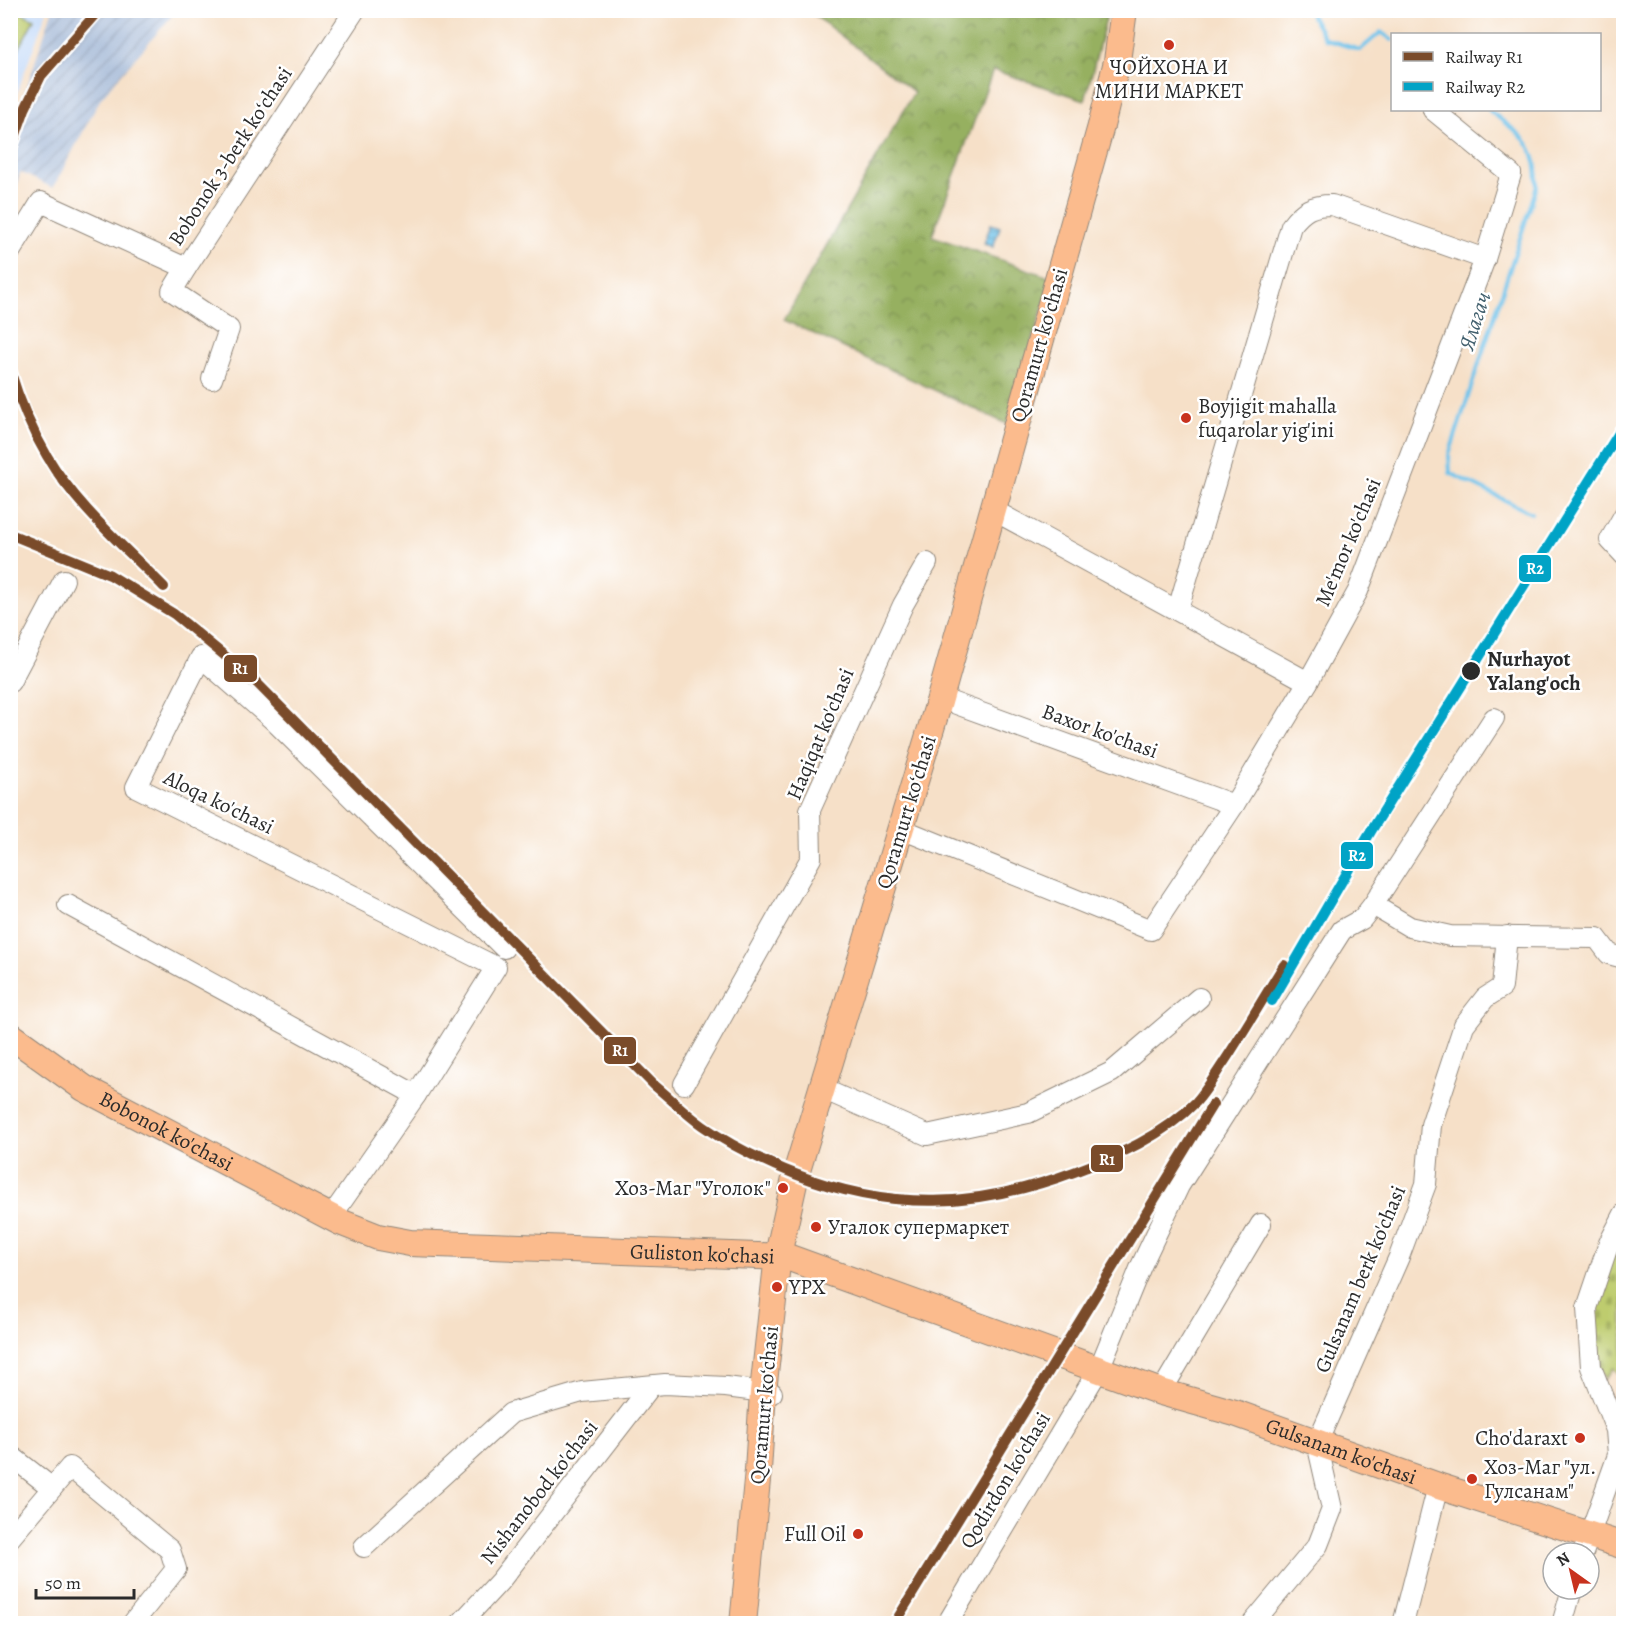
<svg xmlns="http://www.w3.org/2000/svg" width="1634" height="1634" font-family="Alegreya,serif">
	<defs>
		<pattern id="industrial-furrows" width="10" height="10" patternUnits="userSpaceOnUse" patternTransform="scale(1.5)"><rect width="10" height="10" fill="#b5c6de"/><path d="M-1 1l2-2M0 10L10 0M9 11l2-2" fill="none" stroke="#9caabf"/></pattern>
		<pattern id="forest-crowns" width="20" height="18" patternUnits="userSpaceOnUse" patternTransform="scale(1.5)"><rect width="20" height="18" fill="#96b061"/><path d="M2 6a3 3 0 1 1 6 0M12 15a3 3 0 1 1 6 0" fill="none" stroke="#7b8f50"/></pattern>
		<pattern id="cemetery-stones" width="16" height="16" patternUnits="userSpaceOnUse" patternTransform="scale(1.5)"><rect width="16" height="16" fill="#becc6e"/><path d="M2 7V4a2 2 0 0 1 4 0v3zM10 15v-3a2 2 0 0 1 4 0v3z" fill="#a3af5f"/></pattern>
		<pattern id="water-rules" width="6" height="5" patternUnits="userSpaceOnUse" patternTransform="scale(1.5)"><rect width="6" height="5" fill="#6ec3eb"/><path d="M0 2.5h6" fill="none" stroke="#5b9fbf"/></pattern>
	</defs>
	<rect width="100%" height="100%" fill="#fff"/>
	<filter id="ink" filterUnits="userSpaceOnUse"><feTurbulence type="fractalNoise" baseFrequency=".0167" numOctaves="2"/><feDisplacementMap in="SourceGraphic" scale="12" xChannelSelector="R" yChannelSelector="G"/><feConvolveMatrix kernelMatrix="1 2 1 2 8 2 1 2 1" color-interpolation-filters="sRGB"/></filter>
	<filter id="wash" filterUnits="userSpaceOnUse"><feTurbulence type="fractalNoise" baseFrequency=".008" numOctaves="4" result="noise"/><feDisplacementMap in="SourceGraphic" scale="24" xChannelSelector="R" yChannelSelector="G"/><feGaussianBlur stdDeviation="1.35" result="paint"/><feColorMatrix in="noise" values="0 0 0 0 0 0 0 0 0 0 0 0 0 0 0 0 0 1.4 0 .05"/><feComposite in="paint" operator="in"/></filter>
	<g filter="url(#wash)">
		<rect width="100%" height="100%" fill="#f6e0c8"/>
		<!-- built -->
		<polygon fill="#c7ddf9" points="11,11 47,11 11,109"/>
		<!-- industrial -->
		<polygon fill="url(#industrial-furrows)" points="52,11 176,11 101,98 53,188 20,172 12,208 11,135"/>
		<!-- forest -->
		<polygon fill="url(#forest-crowns)" stroke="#606e46" stroke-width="1.5" points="809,11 1108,11 1085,100 993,70 932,236 1052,278 1007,424 784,320 914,92"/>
		<!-- cemetery -->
		<polygon fill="url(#cemetery-stones)" stroke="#747c4c" stroke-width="1.5" points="1623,1221 1623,1377 1613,1368 1605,1379 1593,1352 1593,1307"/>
		<!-- garden -->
		<polygon fill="#becc6e" stroke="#747c4c" stroke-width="1.5" points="11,10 18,11 34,19 11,64"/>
		<!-- water -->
		<polygon fill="url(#water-rules)" stroke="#4c778b" stroke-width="1.5" points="991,224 1000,227 993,247 984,244"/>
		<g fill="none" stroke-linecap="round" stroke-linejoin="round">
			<!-- stream -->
			<g stroke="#6ec3eb" stroke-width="4">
				<polyline points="1308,10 1325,39 1360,50 1381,32 1392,40"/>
				<path d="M1489 110C1521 137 1538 140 1537 186L1449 455 1450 473 1531 513"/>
			</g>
		</g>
	</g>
	<g filter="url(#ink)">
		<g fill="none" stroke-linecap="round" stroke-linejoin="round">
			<defs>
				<g id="minor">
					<polyline points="10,252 41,202 186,268 355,10"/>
					<polyline points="186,268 172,291 229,329 212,379"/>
					<polyline points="993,510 1308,682"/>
					<polyline points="1624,515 1610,540 1624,555"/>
					<path d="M1178 609 1291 226C1303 210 1312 205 1332 205L1485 259"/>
					<polyline points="10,682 64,580"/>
					<polyline points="951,702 1234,805"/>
					<polyline points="909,832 1151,930 1234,805 1308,682 1358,591 1485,259 1511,174 1433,110"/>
					<polyline points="68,905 416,1095"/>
					<polyline points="1373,905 1410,927 1450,936 1597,938 1609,954 1624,958"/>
					<polyline points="684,1084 811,858 810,810 903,605 927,563"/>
					<polyline points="832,1093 927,1135 1028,1113 1112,1072 1199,998"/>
					<polyline points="331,1217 416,1095 496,967 136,787 201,657 273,720 504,948"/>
					<polyline points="1161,1392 1261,1224"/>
					<polyline points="10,1455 52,1488"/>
					<polyline points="10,1538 70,1467 170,1550 176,1569 132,1624"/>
					<polyline points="364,1547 511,1413 582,1392 665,1384 726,1387 772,1393"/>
					<polyline points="1583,1553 1618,1455 1616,1430 1591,1367 1587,1308 1609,1243 1624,1214"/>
					<polyline points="460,1624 500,1581 651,1386"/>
					<polyline points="947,1624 1099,1369 1141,1266 1179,1186 1342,930 1362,919 1373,905 1494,718"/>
					<polyline points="1252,1624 1318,1545 1332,1509 1317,1443 1399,1257 1426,1184 1431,1125 1464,1025 1485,998 1502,987 1507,936"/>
					<polyline points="1403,1624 1438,1486"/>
					<polyline points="1562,1624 1572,1589"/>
				</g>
				<g id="major">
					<path id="s1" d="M10 1035 84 1088 340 1222 378 1237 410 1243 787 1257 1161 1392 1235 1413 1438 1486 1624 1546"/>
					<polyline points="743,1624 758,1470 763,1392 778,1255 796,1174 939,702 1101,126 1117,61 1124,10"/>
				</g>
			</defs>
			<!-- minor casing -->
			<use href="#minor" stroke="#90867a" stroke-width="22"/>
			<!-- major casing -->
			<use href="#major" stroke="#90867a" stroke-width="28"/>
			<!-- minor -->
			<use href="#minor" stroke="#fff" stroke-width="20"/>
			<!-- major -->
			<use href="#major" stroke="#fbbb8d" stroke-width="26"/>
			<defs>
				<g id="rail-1">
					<polyline points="10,151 25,109 41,76 99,10"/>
					<path d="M10 370C19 400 31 429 47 456 76 506 124 546 164 587"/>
					<path d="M10 534 110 575 174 614 253 679 654 1085C670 1098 686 1114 703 1126 731 1146 763 1161 795 1174 892 1212 978 1208 1074 1172 1117 1156 1163 1136 1196 1102 1207 1090 1215 1075 1224 1062 1245 1030 1264 997 1284 965"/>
					<polyline points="894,1624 1213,1104"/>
				</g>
				<polyline id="rail-2" points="1272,1001 1373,828 1624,425"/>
			</defs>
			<!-- rail-1 casing -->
			<use href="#rail-1" stroke="#fff" stroke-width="15"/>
			<!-- rail-2 casing -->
			<use href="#rail-2" stroke="#fff" stroke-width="15"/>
			<!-- rail-1 -->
			<use href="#rail-1" stroke="#7a4b2a" stroke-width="10"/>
			<!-- rail-2 -->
			<use href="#rail-2" stroke="#02a3c6" stroke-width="10"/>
		</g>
	</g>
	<!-- markers -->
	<g fill="#c8321e" stroke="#fff" stroke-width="2">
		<circle cx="1169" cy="45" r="6"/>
		<circle cx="1186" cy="418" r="6"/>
		<circle cx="783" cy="1188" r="6"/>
		<circle cx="816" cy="1227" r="6"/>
		<circle cx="777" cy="1287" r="6"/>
		<circle cx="1580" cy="1438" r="6"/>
		<circle cx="1472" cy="1479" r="6"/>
		<circle cx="858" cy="1534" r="6"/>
	</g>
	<circle fill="#2b2b2b" stroke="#fff" stroke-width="2" cx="1471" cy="671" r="10"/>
	<g text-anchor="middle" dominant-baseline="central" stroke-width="5" stroke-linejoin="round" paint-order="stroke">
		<!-- poi labels -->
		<g font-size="21" fill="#2b2b2b" stroke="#fff" text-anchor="start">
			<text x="1169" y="67" text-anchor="middle">ЧОЙХОНА И<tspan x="1169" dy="24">МИНИ МАРКЕТ</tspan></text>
			<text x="1198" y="406">Boyjigit mahalla<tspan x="1198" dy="24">fuqarolar yig'ini</tspan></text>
			<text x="771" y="1188" text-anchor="end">Хоз-Маг "Уголок"</text>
			<text x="828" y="1227">Угалок супермаркет</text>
			<text x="789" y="1287">YPX</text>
			<text x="1568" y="1438" text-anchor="end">Cho'daraxt</text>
			<text x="1484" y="1467">Хоз-Маг "ул.<tspan x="1484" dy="24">Гулсанам"</tspan></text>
			<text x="846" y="1534" text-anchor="end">Full Oil</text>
		</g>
		<!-- street labels -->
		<g font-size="21" fill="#2b2b2b" stroke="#fff">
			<text transform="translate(230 156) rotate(-57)">Bobonok 3-berk koʻchasi</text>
			<text transform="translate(1039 345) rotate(-74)">Qoramurt koʻchasi</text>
			<text transform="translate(1348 542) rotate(-67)">Me'mor ko'chasi</text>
			<text transform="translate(1100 731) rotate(20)">Baxor ko'chasi</text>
			<text transform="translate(820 734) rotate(-67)">Haqiqat ko'chasi</text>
			<text transform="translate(219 802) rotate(26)">Aloqa ko'chasi</text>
			<text transform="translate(906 812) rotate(-73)">Qoramurt koʻchasi</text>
			<text stroke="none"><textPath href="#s1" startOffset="184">Bobonok ko'chasi</textPath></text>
			<text stroke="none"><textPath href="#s1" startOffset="746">Guliston ko'chasi</textPath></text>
			<text transform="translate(1360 1279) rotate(-67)">Gulsanam berk ko'chasi</text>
			<text transform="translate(764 1405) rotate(-85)">Qoramurt koʻchasi</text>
			<text stroke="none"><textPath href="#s1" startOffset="1418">Gulsanam ko'chasi</textPath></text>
			<text transform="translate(1005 1480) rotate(-59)">Qodirdon ko'chasi</text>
			<text transform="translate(539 1492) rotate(-52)">Nishanobod ko'chasi</text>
		</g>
		<!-- stop labels -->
		<g font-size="21" font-weight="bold" fill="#2b2b2b" stroke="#fff" text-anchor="start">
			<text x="1487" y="659">Nurhayot<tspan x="1487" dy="24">Yalang'och</tspan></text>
		</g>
		<!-- water labels -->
		<g font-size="22" font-style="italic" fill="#42606e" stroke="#fff">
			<text transform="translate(1475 321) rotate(-72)">Ялагач</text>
		</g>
	</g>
	<g stroke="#fff" stroke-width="2">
		<rect x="1518" y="554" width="34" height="29" rx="6" fill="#02a3c6"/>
		<rect x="223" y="654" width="35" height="29" rx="6" fill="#7a4b2a"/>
		<rect x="1340" y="841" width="34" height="29" rx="6" fill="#02a3c6"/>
		<rect x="603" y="1036" width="34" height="29" rx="6" fill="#7a4b2a"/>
		<rect x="1090" y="1144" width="34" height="29" rx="6" fill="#7a4b2a"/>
	</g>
	<g font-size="16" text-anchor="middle" font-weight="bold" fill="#fff">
		<text x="1535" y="574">R2</text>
		<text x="240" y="674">R1</text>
		<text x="1357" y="861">R2</text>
		<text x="620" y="1056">R1</text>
		<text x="1107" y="1165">R1</text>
	</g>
	<!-- margin -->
	<rect width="1634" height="1634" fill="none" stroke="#fff" stroke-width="36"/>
	<!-- legend -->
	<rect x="1391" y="33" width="210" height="78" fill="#ffffff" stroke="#aaaaaa" stroke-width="1.5"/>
	<rect x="1403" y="52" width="30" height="9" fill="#7a4b2a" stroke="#aaaaaa" stroke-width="1.5"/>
	<text x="1445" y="63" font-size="18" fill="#2b2b2b">Railway R1</text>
	<rect x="1403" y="82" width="30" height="9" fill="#02a3c6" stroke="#aaaaaa" stroke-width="1.5"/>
	<text x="1445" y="93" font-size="18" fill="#2b2b2b">Railway R2</text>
	<!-- north arrow -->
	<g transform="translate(1571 1571) rotate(326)"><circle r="28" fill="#ffffff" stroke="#aaaaaa" stroke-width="1.5"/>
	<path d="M0-4.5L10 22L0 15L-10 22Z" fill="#c8321e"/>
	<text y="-9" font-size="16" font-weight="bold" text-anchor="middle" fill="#2b2b2b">N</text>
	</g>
	<!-- scale -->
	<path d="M36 1589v9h98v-9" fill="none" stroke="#2b2b2b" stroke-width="3"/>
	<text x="45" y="1589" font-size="18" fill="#2b2b2b" stroke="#ffffff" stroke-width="4.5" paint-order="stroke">50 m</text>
</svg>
